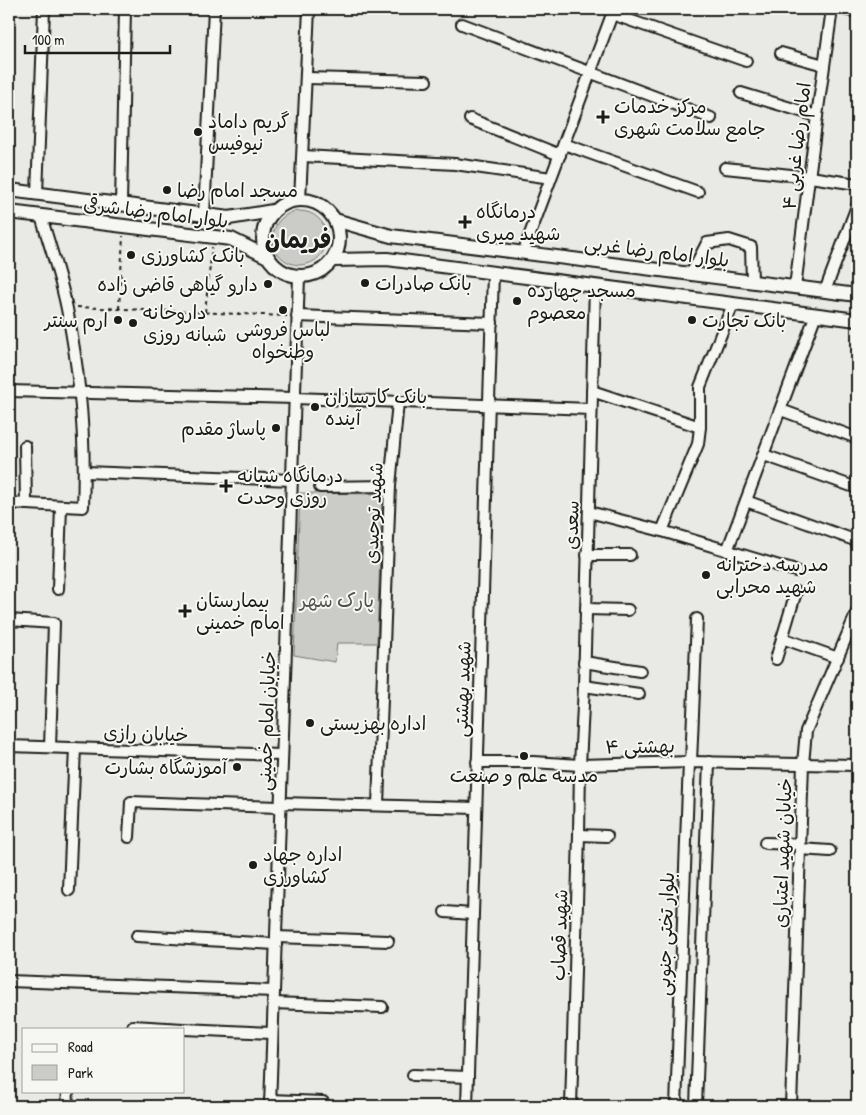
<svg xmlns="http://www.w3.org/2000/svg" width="866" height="1115" font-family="'Patrick Hand','Playpen Sans Arabic',sans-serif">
	<rect width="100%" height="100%" fill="#e9e9e5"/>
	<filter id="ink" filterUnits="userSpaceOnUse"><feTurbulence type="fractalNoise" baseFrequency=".02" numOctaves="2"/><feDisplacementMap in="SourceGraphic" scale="10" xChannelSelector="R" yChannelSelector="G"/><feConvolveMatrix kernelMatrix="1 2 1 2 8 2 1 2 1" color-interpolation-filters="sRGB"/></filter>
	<g filter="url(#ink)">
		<!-- green -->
		<g fill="#cbcbc7" stroke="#747472">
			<circle cx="300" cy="238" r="27"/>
			<polygon points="300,493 382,494 377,643 337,643 335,662 294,655"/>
		</g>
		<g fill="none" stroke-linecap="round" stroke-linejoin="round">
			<defs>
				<g id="minor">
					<polyline points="843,9 857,12"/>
					<polyline points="612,14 746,61"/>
					<polyline points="462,24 711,118"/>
					<polyline points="781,53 824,65"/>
					<polyline points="307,78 426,81"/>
					<polyline points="741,93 817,116"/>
					<polyline points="470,119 560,155"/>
					<polyline points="564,144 698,192"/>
					<polyline points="303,156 455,164 551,178"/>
					<polyline points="725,168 810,177 857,184"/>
					<polyline points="37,194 44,9"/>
					<polyline points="300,200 309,9"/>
					<polyline points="121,204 125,9"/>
					<polyline points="204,215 214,9"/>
					<polyline points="523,253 614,9"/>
					<polyline points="691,274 707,243 729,240 751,247 752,282"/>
					<polyline points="795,287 817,116 832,9"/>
					<polyline points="825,291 857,206"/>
					<polyline points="297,316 492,323"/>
					<polyline points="9,391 295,398 591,409"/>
					<polyline points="592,391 700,427"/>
					<polyline points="781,410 857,438"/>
					<polyline points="25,446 26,504"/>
					<polyline points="764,455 857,488"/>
					<polyline points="85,472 292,480"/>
					<polyline points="320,487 390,486"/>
					<polyline points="746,501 857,541"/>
					<path d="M9 503 83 507C86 441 80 374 67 309 61 278 50 247 41 216"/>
					<polyline points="589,512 662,531 796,571"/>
					<polyline points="662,531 698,444 700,427 700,387 733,304"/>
					<polyline points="727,551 816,314"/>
					<polyline points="587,555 630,555"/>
					<polyline points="58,589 61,507"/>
					<polyline points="586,609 628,610"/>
					<polyline points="9,620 54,623 50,747"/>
					<polyline points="782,638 838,658"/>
					<polyline points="776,659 796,592"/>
					<polyline points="584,662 640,671"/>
					<polyline points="584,686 639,694"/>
					<polyline points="9,746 282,755"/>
					<polyline points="477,762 533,762 580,765 691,762 857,765"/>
					<polyline points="691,762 697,619"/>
					<polyline points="280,803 476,808"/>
					<polyline points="378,805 390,486 398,402"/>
					<polyline points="579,835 607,836"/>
					<polyline points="129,837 131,802 280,807"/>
					<polyline points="765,843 800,844"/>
					<polyline points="800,849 830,851"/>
					<polyline points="69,890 75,748"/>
					<polyline points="445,912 472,914"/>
					<polyline points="137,936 276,944"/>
					<polyline points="276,937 388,941"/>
					<polyline points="9,981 274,991"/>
					<polyline points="273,1003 382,1007"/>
					<polyline points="133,1026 183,1029"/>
					<polyline points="184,1029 272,1033"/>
					<polyline points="413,1075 468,1077"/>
					<polyline points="270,1100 323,1102"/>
					<polyline points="67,1106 68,1091"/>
					<polyline points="270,1106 299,277"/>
					<polyline points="467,1106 493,273"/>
					<polyline points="571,1106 579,835 580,765 584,686 595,286"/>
					<polyline points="676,1106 689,762"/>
					<polyline points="696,1106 709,762"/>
					<polyline points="791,1106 803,764 806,731 857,612"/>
				</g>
				<g id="major">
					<polyline points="9,190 229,218 273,211"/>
					<circle cx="301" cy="238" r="38"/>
					<polyline points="9,212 231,239 266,256"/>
					<polyline points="335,220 391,236 857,295"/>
					<polyline points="333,260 387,259 857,320"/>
				</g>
			</defs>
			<!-- minor casing -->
			<use href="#minor" stroke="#1c1c1c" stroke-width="14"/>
			<!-- major casing -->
			<use href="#major" stroke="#1c1c1c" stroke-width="16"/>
			<!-- path -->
			<g stroke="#1c1c1c" stroke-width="2" stroke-dasharray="4 4" stroke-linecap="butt">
				<polyline points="77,307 287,316"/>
				<polyline points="119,309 123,236"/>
				<polyline points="205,312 212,247"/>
			</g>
			<!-- minor -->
			<use href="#minor" stroke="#f6f6f2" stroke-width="10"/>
			<!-- major -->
			<use href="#major" stroke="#f6f6f2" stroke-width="12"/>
		</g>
	</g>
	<!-- markers -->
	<g fill="#1c1c1c" stroke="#f6f6f2" stroke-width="2">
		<path d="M600.5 109.5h5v5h5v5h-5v5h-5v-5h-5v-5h5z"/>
		<circle cx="198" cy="132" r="5"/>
		<circle cx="167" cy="190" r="5"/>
		<path d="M462.5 214.5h5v5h5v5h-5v5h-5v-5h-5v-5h5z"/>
		<circle cx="131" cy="255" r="5"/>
		<circle cx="365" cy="283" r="5"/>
		<circle cx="268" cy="284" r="5"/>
		<circle cx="517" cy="301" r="5"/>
		<circle cx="283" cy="310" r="5"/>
		<circle cx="118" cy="320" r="5"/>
		<circle cx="692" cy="320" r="5"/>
		<circle cx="133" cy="323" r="5"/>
		<circle cx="315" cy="407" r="5"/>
		<circle cx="276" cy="428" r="5"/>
		<path d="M223.5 478.5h5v5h5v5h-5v5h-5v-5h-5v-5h5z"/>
		<circle cx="706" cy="575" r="5"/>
		<path d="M182.5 603.5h5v5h5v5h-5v5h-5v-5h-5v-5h5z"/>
		<circle cx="310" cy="723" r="5"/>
		<circle cx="524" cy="756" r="5"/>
		<circle cx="237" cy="767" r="5"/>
		<circle cx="253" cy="865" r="5"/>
	</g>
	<g text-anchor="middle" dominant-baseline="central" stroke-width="4" stroke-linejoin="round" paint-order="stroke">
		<!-- poi labels -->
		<g font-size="19" fill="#1c1c1c" stroke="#f6f6f2" text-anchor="start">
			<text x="614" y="106">مرکز خدمات<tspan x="614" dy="22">جامع سلامت شهری</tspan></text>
			<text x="208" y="121">گریم داماد<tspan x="208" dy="22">نیوفیس</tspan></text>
			<text x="177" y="190">مسجد امام رضا</text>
			<text x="476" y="211">درمانگاه<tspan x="476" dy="22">شهید میری</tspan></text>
			<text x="141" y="255">بانک کشاورزی</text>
			<text x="375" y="283">بانک صادرات</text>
			<text x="258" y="284" text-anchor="end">دارو گیاهی قاضی زاده</text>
			<text x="527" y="290">مسجد چهارده<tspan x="527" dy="22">معصوم</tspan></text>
			<text x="143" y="312">داروخانه<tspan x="143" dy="22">شبانه روزی</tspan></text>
			<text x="108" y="320" text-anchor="end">ارم سنتر</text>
			<text x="702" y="320">بانک تجارت</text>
			<text x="283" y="329" text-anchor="middle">لباس فروشی<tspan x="283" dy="22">وطنخواه</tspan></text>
			<text x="325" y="396">بانک کارسازان<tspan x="325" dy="22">آینده</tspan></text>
			<text x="266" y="428" text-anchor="end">پاساژ مقدم</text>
			<text x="237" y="475">درمانگاه شبانه<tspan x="237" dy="22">روزی وحدت</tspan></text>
			<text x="716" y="564">مدرسه دخترانه<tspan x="716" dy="22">شهید محرابی</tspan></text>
			<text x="196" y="600">بیمارستان<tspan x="196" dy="22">امام خمینی</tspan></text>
			<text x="320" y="723">اداره بهزیستی</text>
			<text x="227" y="767" text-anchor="end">آموزشگاه بشارت</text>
			<text x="524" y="775" text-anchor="middle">مدسه علم و صنعت</text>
			<text x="263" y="854">اداره جهاد<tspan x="263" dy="22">کشاورزی</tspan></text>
		</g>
		<!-- street labels -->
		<g font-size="19" fill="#1c1c1c" stroke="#f6f6f2">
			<text transform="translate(796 146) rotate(-83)">امام رضا غربی ۴</text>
			<text transform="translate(156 212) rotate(7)">بلوار امام رضا شرقی</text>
			<text transform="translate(657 251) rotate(7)">بلوار امام رضا غربی</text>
			<text transform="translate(373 513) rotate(-87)">شهید توحیدی</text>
			<text transform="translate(571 525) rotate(-88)">سعدی</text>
			<text transform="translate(462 689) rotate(-88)">شهید بهشتی</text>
			<text transform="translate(266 721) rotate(-88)">خیابان امام خمینی</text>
			<text transform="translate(146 733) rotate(2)">خیابان رازی</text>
			<text transform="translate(640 746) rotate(-1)">بهشتی ۴</text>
			<text transform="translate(782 853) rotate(-88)">خیابان شهید اعتباری</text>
			<text transform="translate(665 934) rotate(-88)">بلوار تختی جنوبی</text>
			<text transform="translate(559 935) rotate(-88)">شهید قصاب</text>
		</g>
		<!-- park labels -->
		<g font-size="19" fill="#51514f" stroke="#f6f6f2">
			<text x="337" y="600">پارک شهر</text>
		</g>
		<!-- district labels -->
		<g font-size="24" font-weight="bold" fill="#1c1c1c" stroke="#f6f6f2">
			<text x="298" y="239">فریمان</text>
		</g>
	</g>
	<!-- margin -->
	<rect width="866" height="1115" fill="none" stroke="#f6f6f2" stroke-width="30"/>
	<rect x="15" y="15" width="836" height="1085" fill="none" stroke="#1c1c1c" stroke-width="2" filter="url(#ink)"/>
	<!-- legend -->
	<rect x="22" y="1028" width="162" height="65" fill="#f6f6f2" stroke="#9f9f9c"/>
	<rect x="32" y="1044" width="25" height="8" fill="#f6f6f2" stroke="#9f9f9c"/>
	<text x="68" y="1052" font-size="15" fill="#1c1c1c">Road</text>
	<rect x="32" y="1065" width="25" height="15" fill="#cbcbc7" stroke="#9f9f9c"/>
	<text x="68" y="1078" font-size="15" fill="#1c1c1c">Park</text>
	<!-- scale -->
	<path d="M25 45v8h145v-8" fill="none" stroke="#1c1c1c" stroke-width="2.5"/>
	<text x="32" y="45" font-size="15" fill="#1c1c1c" stroke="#f6f6f2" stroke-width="4" paint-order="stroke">100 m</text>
</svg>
